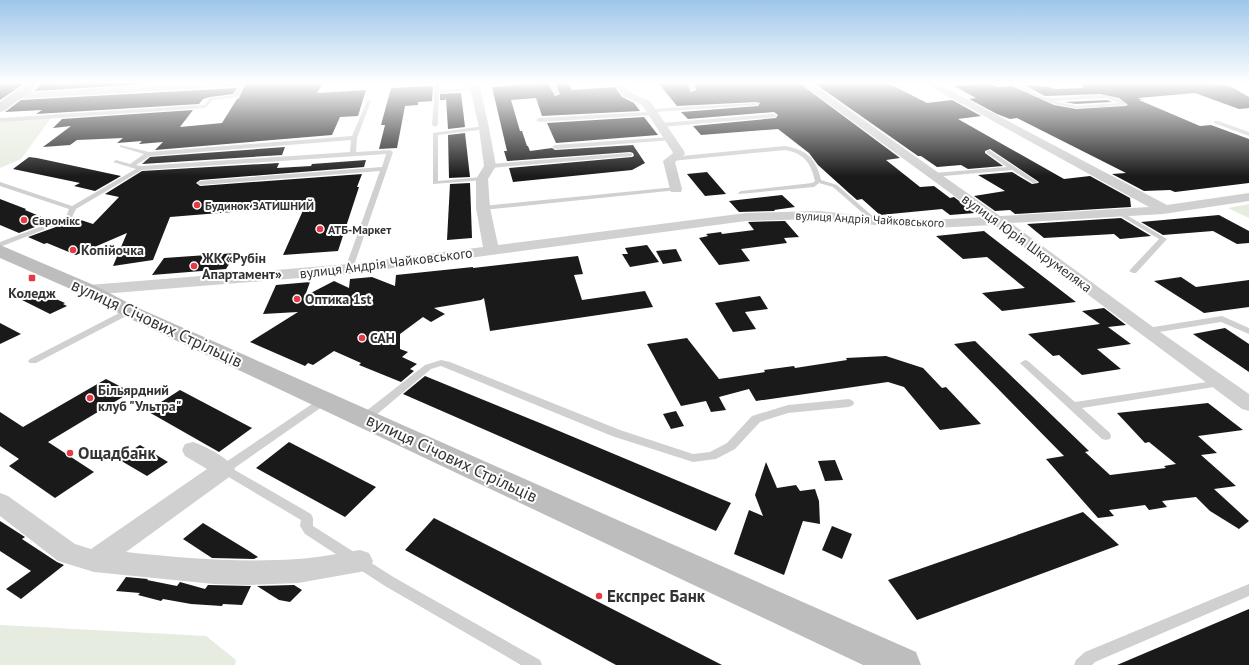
<svg xmlns="http://www.w3.org/2000/svg" width="1249" height="665" font-family="'PT Sans',sans-serif">
	<rect width="100%" height="100%" fill="#fff"/>
	<!-- green -->
	<g fill="#e6ecdf">
		<polygon points="51,118 21,159 0,168 0,121"/>
		<polygon points="1249,204 1249,218 1228,208"/>
		<polygon points="0,625 206,636 236,660 235,665 0,665"/>
	</g>
	<!-- building -->
	<g fill="#1a1a1a">
		<polygon points="0,83 25,83 0,100"/>
		<polygon points="43,83 54,83 54,85 80,83 161,83 34,91"/>
		<polygon points="246,83 323,83 317,93 366,90 358,116 340,117 332,135 155,150 163,142 139,144 142,141 117,143 123,138 77,140 70,145 43,147 71,126 53,128 62,119 193,110 180,127 222,123 237,99 239,98"/>
		<polygon points="548,83 555,96 560,94 555,83 568,83 572,90 615,87 622,97 634,103 640,111 542,116 536,98 511,100 520,131 522,131 527,146 528,146 530,151 552,148 555,150 633,145 645,163 632,170 513,182 509,168 632,157 634,156 633,153 630,152 507,161 504,151 507,151 492,87"/>
		<polygon points="687,83 691,92 696,90 694,83 799,83 900,158 886,160 920,187 934,186 950,198 954,197 975,213 950,215 942,209 880,215 862,199 857,200 849,193 818,165 809,153 778,129 701,135 693,126 776,118 778,115 774,112 688,119 681,112 758,106 760,103 756,102 677,106 659,84"/>
		<polygon points="814,83 888,83 927,103 952,100 981,116 958,119 1064,179 1090,176 1130,198 1131,207 1015,214 1010,210 995,211 974,196 1005,191 978,175 1012,172 1032,184 1038,183 1039,182 990,149 985,151 985,153 1003,166 968,169 961,165 937,167 921,156 918,156"/>
		<polygon points="1083,83 1197,83 1230,86 1249,97 1249,108 1239,109 1195,93 1138,98 1142,100 1139,100 1200,126 1211,125 1249,139 1249,183 1175,192 1170,190 1144,191 1112,174 1126,173 1017,118 1010,119 997,114 969,99 976,98 954,86 990,84 997,87 1012,86 1054,105 1076,109 1125,106 1128,105 1119,98 1100,94 1045,96 1024,85 1049,87 1055,89 1083,88"/>
		<polygon points="426,86 433,86 432,101 418,102 418,105 405,106 397,148 379,149 385,125 381,125 391,88"/>
		<polygon points="237,88 233,94 210,97 203,99 199,104 36,114 42,110 5,112 21,100"/>
		<polygon points="461,93 465,127 448,129 446,98 445,100 440,100 440,94"/>
		<polygon points="1107,100 1112,102 1076,104 1064,102"/>
		<polygon points="644,117 658,135 556,143 547,123"/>
		<polygon points="465,133 470,177 449,178 448,135"/>
		<polygon points="285,147 282,155 142,164 150,157"/>
		<polygon points="29,157 37,158 121,176 95,191 74,186 80,183 13,169"/>
		<polygon points="366,160 364,167 200,180 196,183 200,186 362,174 357,187 359,187 338,251 283,255 305,206 170,217 153,260 113,266 127,233 76,255 47,243 44,244 28,237 78,219 93,224 119,197 105,194 142,171 279,163 277,168 311,166 312,164"/>
		<polygon points="707,172 726,194 705,196 687,174"/>
		<polygon points="470,183 472,238 447,240 450,184"/>
		<polygon points="782,195 795,207 774,210 775,211 739,212 729,201"/>
		<polygon points="0,199 26,209 25,210 51,221 19,233 0,225"/>
		<polygon points="1219,215 1249,231 1249,243 1237,244 1213,231 1163,235 1141,222"/>
		<polygon points="1121,218 1151,236 1120,239 1114,234 1044,238 1027,224"/>
		<polygon points="785,221 799,237 784,238 787,243 741,249 750,261 719,265 699,238 708,236 706,234 721,232 722,234 754,230 748,222"/>
		<polygon points="984,231 989,235 1076,302 1002,311 982,293 1025,288 987,257 963,259 936,236"/>
		<polygon points="647,245 659,262 630,267 622,254 628,254 625,248"/>
		<polygon points="676,249 682,261 663,264 656,251"/>
		<polygon points="236,253 226,269 152,275 164,258"/>
		<polygon points="578,256 583,274 574,275 582,300 645,291 653,307 490,331 484,298 481,300 434,308 445,314 431,322 423,317 400,334 400,349 408,352 402,357 417,364 410,369 414,371 401,382 359,365 361,363 334,351 313,365 308,363 305,366 250,342 298,312 263,314 276,285 310,282 305,296 334,281 349,288 350,279 372,277 395,286 396,275 473,267 473,268"/>
		<polygon points="1181,277 1196,287 1249,280 1249,307 1204,313 1154,281"/>
		<polygon points="40,292 65,303 63,304 67,306 50,314 22,300"/>
		<polygon points="760,296 768,309 745,312 756,329 733,332 715,303"/>
		<polygon points="1104,308 1126,325 1108,327 1131,344 1097,349 1121,369 1082,375 1059,355 1053,356 1028,334 1100,324 1082,311"/>
		<polygon points="0,323 21,334 0,344"/>
		<polygon points="1225,328 1249,344 1249,372 1193,334"/>
		<polygon points="687,338 719,379 765,372 764,370 794,366 795,368 847,360 846,358 886,356 923,368 942,388 946,387 981,424 940,430 904,387 888,382 756,401 749,389 719,397 726,410 711,412 706,401 681,406 647,344"/>
		<polygon points="975,341 1089,451 1085,452 1110,475 1166,468 1164,466 1176,464 1149,442 1145,443 1117,413 1208,403 1243,430 1198,436 1217,453 1201,455 1236,486 1214,489 1249,521 1239,529 1210,511 1196,497 1162,501 1167,507 1149,510 1145,505 1109,510 1114,516 1098,518 1046,459 1064,456 954,344"/>
		<polygon points="425,376 540,423 731,503 716,531 403,394"/>
		<polygon points="106,379 131,392 48,442 94,472 55,498 9,466 19,459 0,446 0,412 23,427"/>
		<polygon points="180,390 252,428 219,452 147,411"/>
		<polygon points="676,411 684,426 671,429 663,414"/>
		<polygon points="289,442 376,487 345,517 256,468"/>
		<polygon points="140,445 168,462 147,476 118,459"/>
		<polygon points="835,460 843,480 825,481 818,461"/>
		<polygon points="766,462 777,488 796,485 800,491 815,489 819,501 820,524 803,521 784,575 734,554 749,510 763,516 755,495"/>
		<polygon points="1083,512 1119,545 917,620 888,580"/>
		<polygon points="434,518 722,665 616,665 405,550"/>
		<polygon points="0,521 25,537 22,539 57,562 64,565 21,599 6,589 31,571 0,551"/>
		<polygon points="203,523 249,551 258,557 254,559 212,558 183,539"/>
		<polygon points="832,526 852,534 842,559 822,550"/>
		<polygon points="126,577 148,579 147,580 177,586 180,582 205,589 208,585 251,586 242,605 223,604 222,606 191,604 163,599 161,601 138,595 140,593 116,591"/>
		<polygon points="294,585 302,590 290,602 279,600 257,586"/>
		<polygon points="1249,609 1249,665 1117,665"/>
	</g>
	<g fill="none" stroke-linecap="round" stroke-linejoin="round">
		<!-- lane -->
		<g fill="#d0d0d0" fill-rule="evenodd">
			<polygon points="241,83 245,83 238,97 213,100 205,108 0,122 0,118 204,105 210,98 234,95"/>
			<polygon points="437,83 442,83 439,86 439,90 475,88 477,89 475,90 439,93 438,125 435,127 432,125 435,85"/>
			<polygon points="549,83 553,83 559,94 555,94"/>
			<polygon points="688,83 692,83 695,90 691,90"/>
			<path d="M1010 83C1025 83 1036 98 1049 98 1074 99 1106 88 1127 104L1125 105C1084 108 1067 113 1029 93 1023 90 1015 87 1010 83ZM1107 98 1118 103 1076 106 1053 101Z"/>
			<path d="M369 100 371 101 357 138 356 152 390 150 393 152 352 271H349L345 269 380 171 200 185 197 183 200 181 382 167 386 154 142 170 76 209 71 219 0 247V242L66 217 69 209 0 186V182L72 206 136 169 113 162 116 160 130 164 144 154 120 147V145L149 152 352 136 367 101ZM351 140 350 152 141 166 136 165 150 156Z"/>
			<polygon points="756,103 758,103 758,105 655,112 653,115 539,122 536,120 539,118 650,112 652,109"/>
			<polygon points="774,114 776,115 776,117 661,127 658,125 661,123"/>
			<polygon points="1214,121 1218,121 1249,132 1249,136 1214,123"/>
			<polygon points="484,126 487,128 486,129 438,135 438,181 482,177 485,179 484,180 433,184 433,133"/>
			<polygon points="670,137 672,138 672,140 555,149 552,147 555,145"/>
			<path d="M785 146C807 150 816 158 821 180L837 185 877 220V222H873L833 187 819 183 814 187 739 194 738 193 741 191 812 183 815 181C811 163 804 153 785 150L671 161 668 159 671 157Z"/>
			<polygon points="989,150 1038,182 1033,183 1012,170 933,177 930,175 933,173 1007,167 987,153 986,152"/>
			<polygon points="630,153 632,154 632,156 490,168 487,166 490,164"/>
			<polygon points="676,187 678,188 678,190 483,210 480,208 483,206"/>
			<polygon points="1118,210 1167,239 1136,273 1133,273 1129,271 1159,239 1116,213 1116,211"/>
			<polygon points="129,308 133,311 132,313 36,363 30,363 28,361 30,359"/>
			<polygon points="1222,316 1249,328 1249,334 1221,322 1147,334 1143,331 1147,328"/>
			<polygon points="441,360 450,362 620,430 693,454 710,452 727,443 752,416 788,405 849,399 853,401 854,403 853,405 849,407 788,413 760,422 735,449 716,459 693,462 612,436 441,366 431,369 369,421 361,421 360,418 361,415 425,365"/>
			<polygon points="1025,360 1028,361 1075,402 1220,380 1223,381 1225,383 1223,385 1220,386 1082,408 1110,433 1111,436 1110,439 1106,440 1102,439 1022,365 1020,363"/>
			<polygon points="325,397 329,398 330,400 329,402 233,469 311,514 313,518 313,526 395,578 540,660 542,665 521,665 385,586 305,534 300,526 301,520 220,472 218,469 220,466 321,398"/>
			<polygon points="1249,584 1249,596 1095,662 1092,665 1074,665 1076,660 1085,652"/>
		</g>
		<!-- street -->
		<g fill="#d0d0d0" fill-rule="evenodd">
			<polygon points="189,83 244,83 239,86 18,99 13,96 18,93"/>
			<polygon points="469,83 479,83 489,128 496,166 488,179 490,208 498,245 746,213 819,211 875,217 933,220 983,217 800,83 811,83 1000,216 1149,207 924,83 936,83 1167,205 1249,193 1249,201 1163,214 1011,223 1153,327 1249,394 1249,411 1242,409 994,225 933,228 875,225 819,219 746,221 349,274 89,295 83,294 81,290 83,286 89,285 349,264 483,247 476,208 476,179 484,166 479,128"/>
			<polygon points="613,83 623,83 629,92 650,101 684,151 685,154 675,162 682,189 681,192 671,192 670,189 663,161 673,153 672,151 642,105 623,96"/>
			<path d="M193 442C205 446 229 458 235 469L232 475 126 552C183 558 239 563 297 559 318 558 339 553 360 550L369 553 373 561 369 569 360 572 298 583 248 585 214 584 94 572 58 561 0 516V493L8 496 75 544 91 549 207 469 185 456 182 450 185 444Z"/>
		</g>
		<!-- secondary -->
		<g fill="#bdbdbd" fill-rule="evenodd">
			<polygon points="28,83 42,83 4,111 0,112 0,102"/>
			<polygon points="0,245 96,286 136,307 916,652 921,665 863,665 122,315 82,294 0,258"/>
		</g>
	</g>
	<!-- sky -->
	<linearGradient id="sky" x2="0" y2="1"><stop stop-color="#9ec6ea"/><stop offset="0.47" stop-color="#fff"/><stop offset="1" stop-color="#fff" stop-opacity="0"/></linearGradient>
	<rect width="1249" height="176" fill="url(#sky)"/>
	<!-- markers -->
	<g fill="#e63946" stroke="#fff" stroke-width="1.5">
		<circle cx="197" cy="205" r="4"/>
		<circle cx="24" cy="220" r="4"/>
		<circle cx="320" cy="229" r="4"/>
		<circle cx="73" cy="250" r="4"/>
		<circle cx="194" cy="266" r="4"/>
		<rect x="28" y="274" width="8" height="8" rx="2"/>
		<circle cx="297" cy="299" r="4"/>
		<circle cx="362" cy="338" r="4"/>
		<circle cx="90" cy="398" r="4"/>
		<circle cx="70" cy="453" r="4"/>
		<circle cx="599" cy="596" r="4"/>
	</g>
	<g text-anchor="middle" dominant-baseline="central" stroke-width="4" stroke-linejoin="round" paint-order="stroke">
		<!-- far-poi labels -->
		<g font-size="12" font-weight="bold" fill="#333" stroke="#fff" text-anchor="start">
			<text x="205" y="205">Будинок ЗАТИШНИЙ</text>
			<text x="32" y="220">Євромікс</text>
			<text x="328" y="229">АТБ-Маркет</text>
		</g>
		<!-- far-street labels -->
		<g font-size="12" fill="#333" stroke="#fff">
			<text transform="translate(870 219) rotate(3)">вулиця Андрія Чайковського</text>
		</g>
		<!-- street labels -->
		<g font-size="14" fill="#333" stroke="#fff">
			<text transform="translate(1027 243) rotate(36)">вулиця Юрія Шкрумеляка</text>
			<text transform="translate(386 263) rotate(-7)">вулиця Андрія Чайковського</text>
		</g>
		<!-- poi labels -->
		<g font-size="14" font-weight="bold" fill="#333" stroke="#fff" text-anchor="start">
			<text x="81" y="250">Копійочка</text>
			<text x="202" y="258">ЖК «Рубін<tspan x="202" dy="16">Апартамент»</tspan></text>
			<text x="32" y="293" text-anchor="middle">Коледж</text>
			<text x="305" y="299">Оптика 1st</text>
			<text x="370" y="338">САН</text>
			<text x="98" y="390">Більярдний<tspan x="98" dy="16">клуб "Ультра"</tspan></text>
		</g>
		<!-- near-street labels -->
		<g font-size="17" fill="#333" stroke="#fff">
			<text transform="translate(157 323) rotate(25)">вулиця Січових Стрільців</text>
			<text transform="translate(452 458) rotate(25)">вулиця Січових Стрільців</text>
		</g>
		<!-- near-poi labels -->
		<g font-size="17" font-weight="bold" fill="#333" stroke="#fff" text-anchor="start">
			<text x="78" y="453">Ощадбанк</text>
			<text x="607" y="596">Експрес Банк</text>
		</g>
	</g>
</svg>
